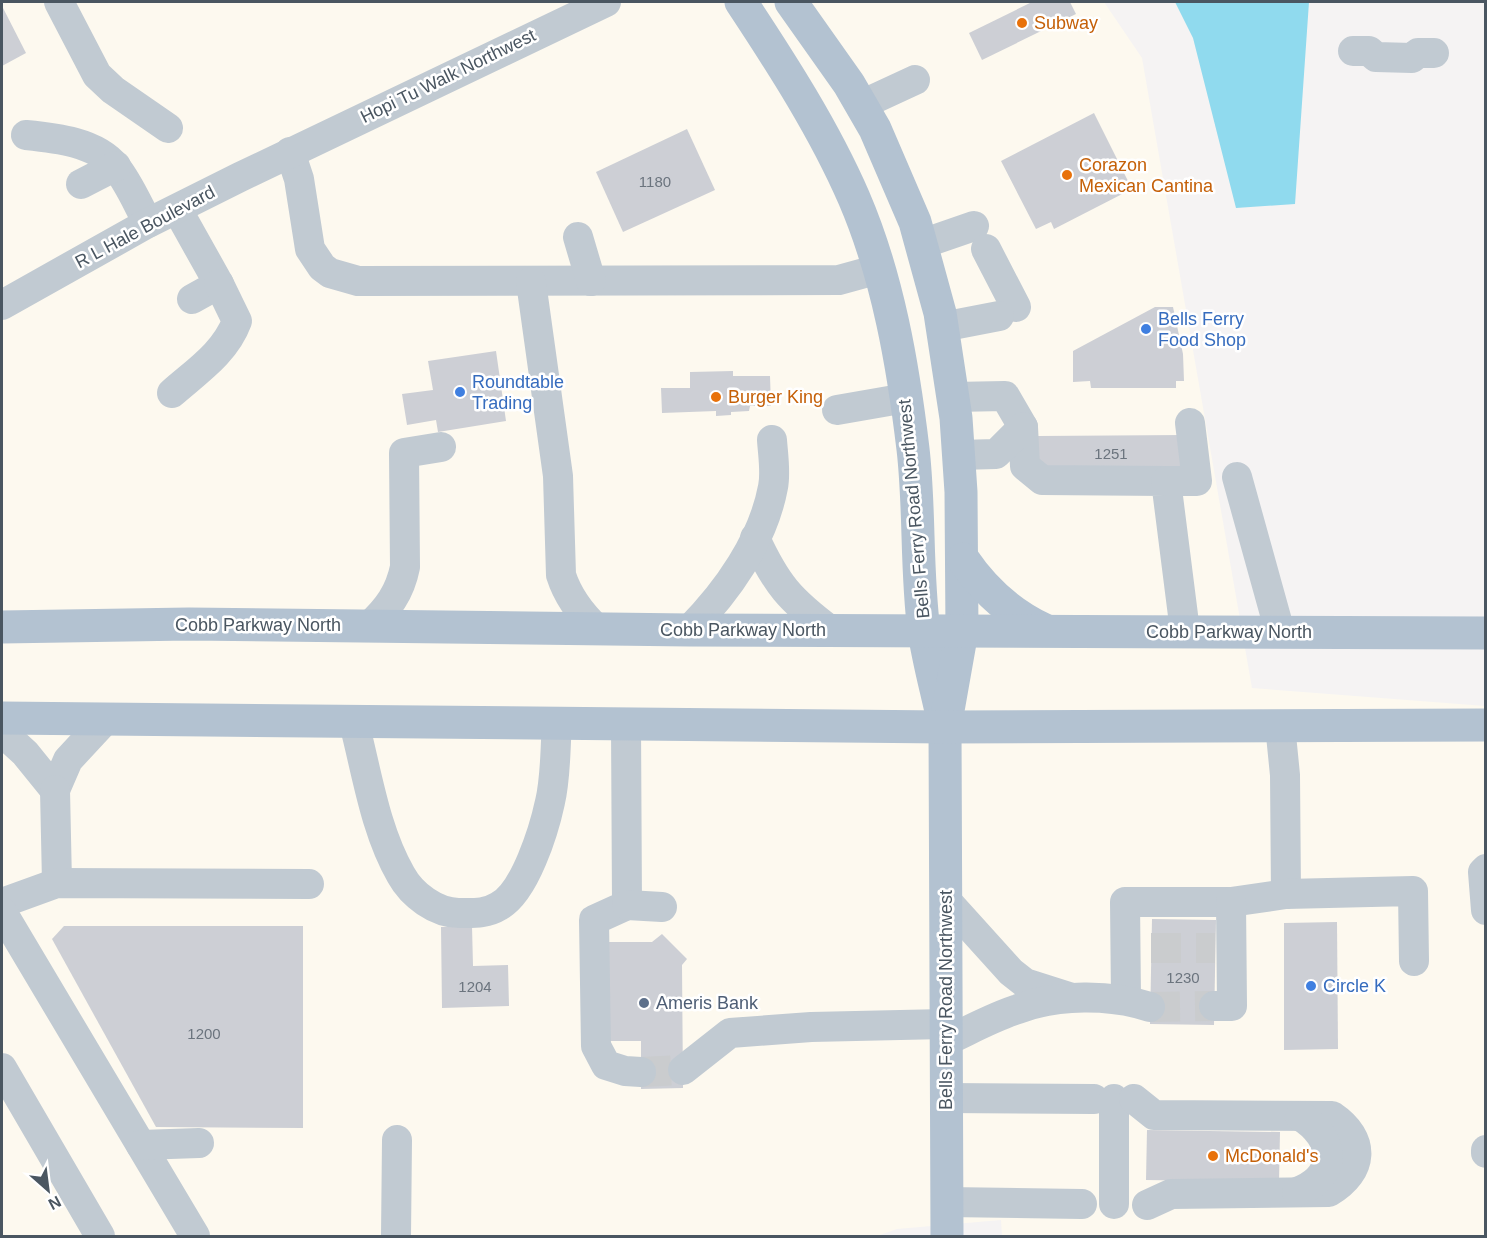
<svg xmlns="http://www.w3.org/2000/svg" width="1487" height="1238" font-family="Helvetica,sans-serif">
	<rect width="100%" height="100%" fill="#f5f3f3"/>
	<!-- commercial -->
	<polygon fill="#fdf9ef" points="2,2 1104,2 1142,58 1252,688 1485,706 1485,1236 1002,1236 1001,1220 897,1229 877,1236 2,1236"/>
	<!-- water -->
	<polygon fill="#90daee" points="1175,2 1309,2 1295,204 1236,208 1193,38"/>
	<!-- building -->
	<g fill="#cdcfd5">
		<polygon points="1032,2 1070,2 1076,14 982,60 969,33"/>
		<polygon points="2,6 26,53 2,66"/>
		<polygon points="1094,113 1132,189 1054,229 1051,222 1036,229 1001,161"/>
		<polygon points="687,129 715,190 623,232 596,172"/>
		<polygon points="1155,307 1173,307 1183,354 1184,381 1176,381 1176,388 1091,388 1090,381 1073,382 1073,351"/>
		<polygon points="496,351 506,421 438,432 436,420 407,425 402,394 433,390 428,361"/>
		<polygon points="733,371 733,376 770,376 771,406 750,406 749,411 731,412 731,415 716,416 716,411 662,413 661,388 690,388 690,372"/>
		<polygon points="1184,435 1185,470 1038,471 1038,436"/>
		<polygon points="1152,919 1216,920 1214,1025 1150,1024"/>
		<polygon points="1337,922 1338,1049 1284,1050 1284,923"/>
		<polygon points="64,926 303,926 303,1128 156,1127 52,939"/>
		<polygon points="472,926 473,966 508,965 509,1006 442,1008 441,927"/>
		<polygon points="662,934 687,959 682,965 683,1088 641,1089 641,1041 605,1041 604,942 652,942"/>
		<polygon points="1147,1130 1280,1132 1279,1182 1146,1180"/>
	</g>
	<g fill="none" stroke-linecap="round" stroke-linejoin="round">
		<!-- minor-tunnel -->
		<g stroke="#caccce" stroke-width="30" stroke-dasharray="30 15" stroke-linecap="butt">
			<polyline points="1151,948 1215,948"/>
			<polyline points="1150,1007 1214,1006"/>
			<polyline points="641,1072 683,1070"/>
		</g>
		<!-- minor -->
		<g stroke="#c1cad2" stroke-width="30">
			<polyline points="59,2 97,75 113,90 168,128"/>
			<polyline points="1353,51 1369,51 1376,57 1412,58 1418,53 1434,53"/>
			<polyline points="861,105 915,80"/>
			<path d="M26 135C56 138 96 142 116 167 129 183 138 205 148 223"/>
			<polyline points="290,152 299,179 310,249 322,267 330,273 358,281 839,280 879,269"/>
			<polyline points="81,184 116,166"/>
			<polyline points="177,209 219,284 192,299"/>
			<polyline points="578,237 591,281"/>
			<polyline points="922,244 974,226"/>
			<polyline points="986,249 1016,307"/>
			<path d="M531 282 558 476 561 575C568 597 580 613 597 629"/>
			<polyline points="2,305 148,223 240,177 606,2"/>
			<polyline points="942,327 999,316"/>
			<path d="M172 393C197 371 225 353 237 321L219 284"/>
			<polyline points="953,397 1005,396 1023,427 1025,466 1042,480 1166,481 1185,631"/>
			<polyline points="837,410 906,398"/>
			<polyline points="959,455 996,454 1023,427"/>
			<polyline points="1237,477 1280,632"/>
			<polyline points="1166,481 1197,481 1190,423"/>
			<path d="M755 538C776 584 790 600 830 630"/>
			<path d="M369 626C388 609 400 592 405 567L404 453 441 447"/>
			<path d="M689 630C727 592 763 541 773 487 776 473 773 455 772 440"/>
			<path d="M354 723C367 773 375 830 401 875 412 895 436 913 459 913 474 913 486 914 499 906 525 892 544 830 550 802 556 777 555 749 557 724"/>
			<polyline points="626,725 627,905 594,920 596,1046 606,1065 625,1071 641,1072"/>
			<polyline points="1280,725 1285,775 1286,894"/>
			<polyline points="2,732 25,753 55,790 68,760 106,719"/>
			<polyline points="55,790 57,883"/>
			<polyline points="1486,869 1483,872 1486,910"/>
			<polyline points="945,899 1011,972 1025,983 1069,997"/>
			<polyline points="2,903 57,883 309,884"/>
			<polyline points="627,905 662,907"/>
			<polyline points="2,912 195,1236"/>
			<polyline points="1126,999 1125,902 1231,902 1286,894 1413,891 1414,961"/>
			<polyline points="1214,1006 1232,1006 1231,902"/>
			<path d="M946 1041C970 1030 993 1017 1018 1009 1057 994 1111 994 1150 1007"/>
			<polyline points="2,1068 100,1236"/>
			<polyline points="683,1070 730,1033 811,1027 945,1024"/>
			<polyline points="946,1098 1094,1099"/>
			<polyline points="1114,1099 1114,1204"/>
			<path d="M1134 1099 1154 1115 1332 1116C1366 1139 1364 1171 1329 1192L1171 1194 1147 1205"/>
			<polyline points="141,1145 199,1143"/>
			<polyline points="1486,1150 1486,1153"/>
			<path d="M1297 1192C1339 1176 1336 1138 1300 1116"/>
			<polyline points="947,1202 1082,1204"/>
			<polyline points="396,1236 397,1140"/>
		</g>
		<!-- major -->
		<g stroke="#b3c2d1" stroke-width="33">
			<path d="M741 2C782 64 824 129 854 198 888 277 903 365 913 449 920 509 916 571 924 631 928 658 935 684 941 711"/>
			<polyline points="791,2 849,84 875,129 915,222 940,313 956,418 961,492 962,631 945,727 947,1236"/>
			<path d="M963 559C984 590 1010 614 1045 630"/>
			<polyline points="2,627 189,624 689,630 1486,633"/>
			<polyline points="2,718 945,727 1486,725"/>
		</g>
	</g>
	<!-- markers -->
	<g fill="#e8710a" stroke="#fff" stroke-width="2">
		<circle cx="1022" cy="23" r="6"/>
		<circle cx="1067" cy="175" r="6"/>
		<circle cx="716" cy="397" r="6"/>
		<circle cx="1213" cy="1156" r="6"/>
	</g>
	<g fill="#3f7fe0" stroke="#fff" stroke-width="2">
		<circle cx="1146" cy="329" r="6"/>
		<circle cx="460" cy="392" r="6"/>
		<circle cx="1311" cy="986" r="6"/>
	</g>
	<circle fill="#5c6f8a" stroke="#fff" stroke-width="2" cx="644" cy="1003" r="6"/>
	<g text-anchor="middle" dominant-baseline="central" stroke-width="5" stroke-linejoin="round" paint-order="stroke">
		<!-- number labels -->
		<g font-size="15" fill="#6b747e">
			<text x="655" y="181">1180</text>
			<text x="1111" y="453">1251</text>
			<text x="1183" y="977">1230</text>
			<text x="475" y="986">1204</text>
			<text x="204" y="1033">1200</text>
		</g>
		<!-- food labels -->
		<g font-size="18" fill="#c56008" stroke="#fff" text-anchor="start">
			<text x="1034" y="23">Subway</text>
			<text x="1079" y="165">Corazon<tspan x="1079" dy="21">Mexican Cantina</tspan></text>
			<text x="728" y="397">Burger King</text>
			<text x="1225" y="1156">McDonald's</text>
		</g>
		<!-- street labels -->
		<g font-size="18" fill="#4a5661" stroke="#fff">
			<text transform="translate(448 76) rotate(-26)">Hopi Tu Walk Northwest</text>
			<text transform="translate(145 227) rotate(-28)">R L Hale Boulevard</text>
			<text transform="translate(914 509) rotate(-95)">Bells Ferry Road Northwest</text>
			<text x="258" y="625">Cobb Parkway North</text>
			<text x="743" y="630">Cobb Parkway North</text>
			<text x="1229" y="632">Cobb Parkway North</text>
			<text transform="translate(946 1000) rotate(-90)">Bells Ferry Road Northwest</text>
		</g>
		<!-- shop labels -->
		<g font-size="18" fill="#366cbe" stroke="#fff" text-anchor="start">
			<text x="1158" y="319">Bells Ferry<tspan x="1158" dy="21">Food Shop</tspan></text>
			<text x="472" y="382">Roundtable<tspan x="472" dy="21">Trading</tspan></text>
			<text x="1323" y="986">Circle K</text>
		</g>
		<!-- service labels -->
		<g font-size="18" fill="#4e5e75" stroke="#fff" text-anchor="start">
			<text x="656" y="1003">Ameris Bank</text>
		</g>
	</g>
	<!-- border -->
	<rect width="1487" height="1238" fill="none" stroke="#4a5661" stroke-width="6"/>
	<!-- north arrow -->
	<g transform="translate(48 1190) rotate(152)" stroke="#ffffff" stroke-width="4.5" paint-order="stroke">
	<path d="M0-4.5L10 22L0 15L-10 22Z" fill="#4a5661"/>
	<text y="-9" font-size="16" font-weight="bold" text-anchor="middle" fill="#4a5661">N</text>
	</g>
</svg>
